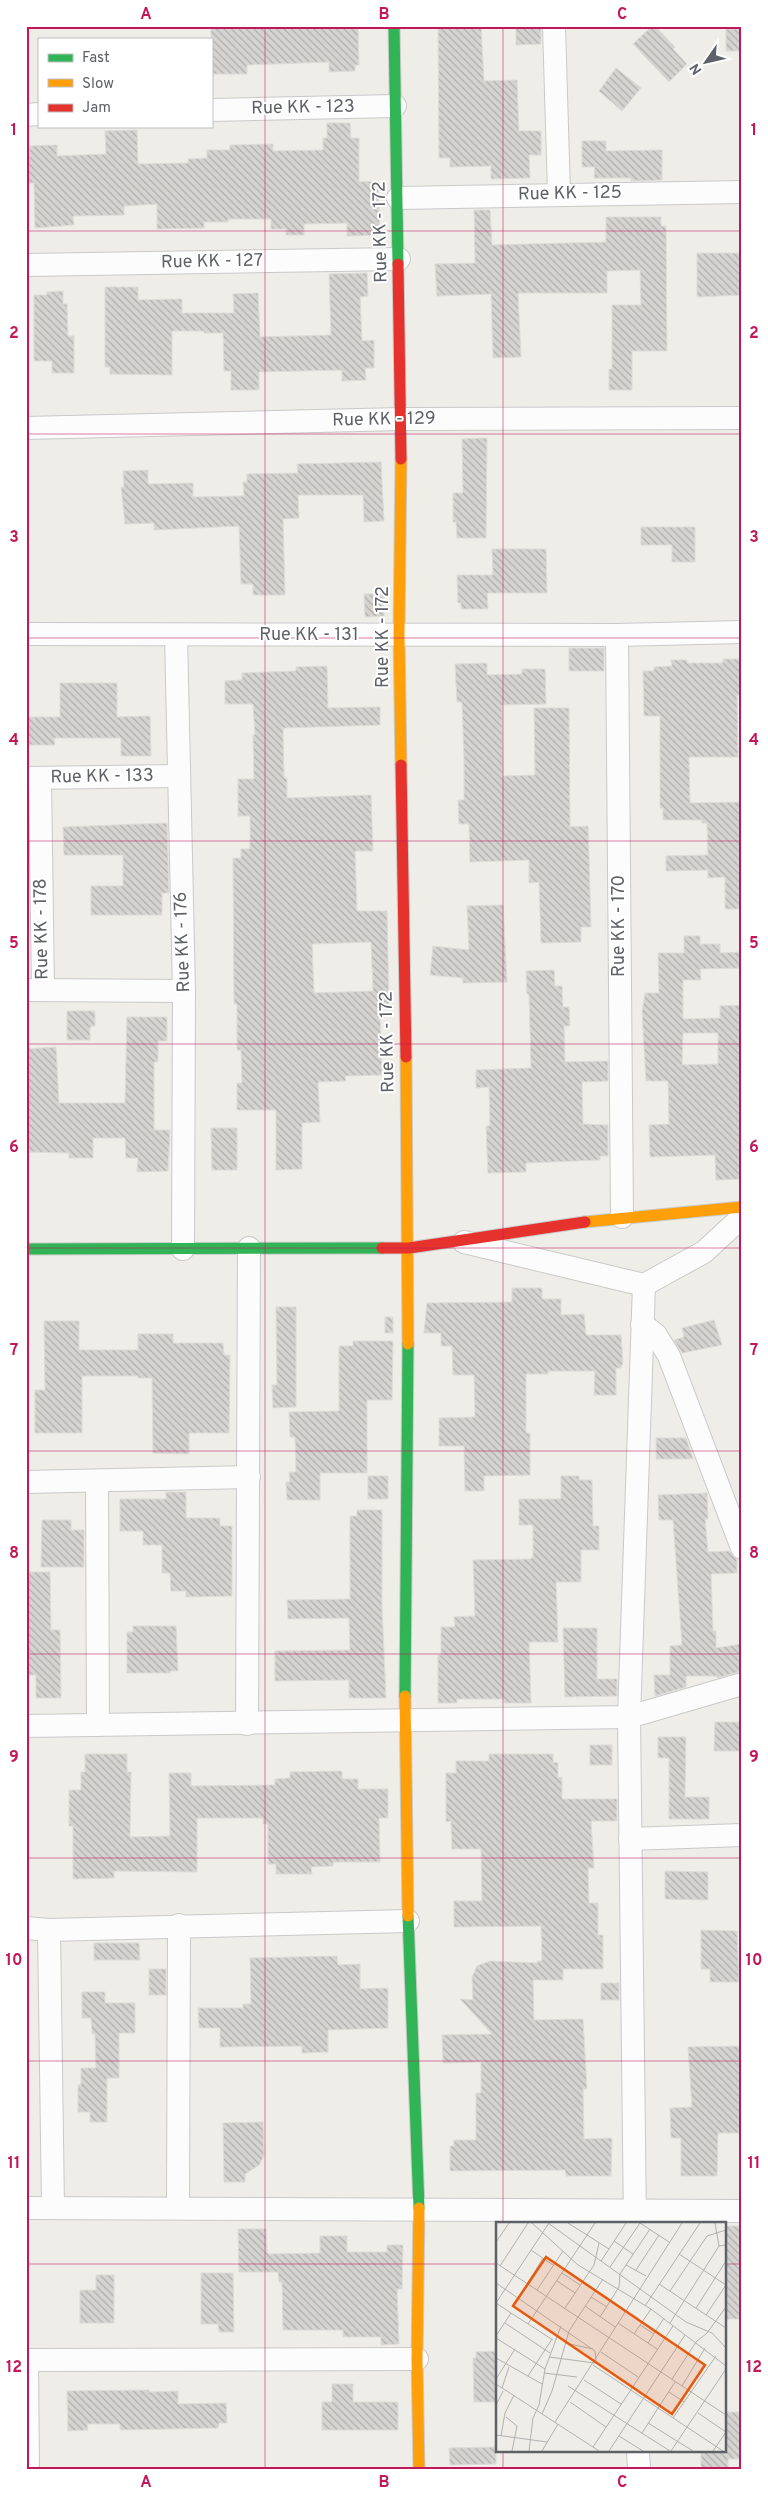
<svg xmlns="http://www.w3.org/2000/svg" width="768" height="2495" font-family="Overpass,sans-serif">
	<defs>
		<pattern id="building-back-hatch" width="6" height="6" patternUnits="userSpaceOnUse" patternTransform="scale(1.25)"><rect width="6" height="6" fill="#d5d4d1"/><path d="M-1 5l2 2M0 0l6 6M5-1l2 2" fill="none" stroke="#b0afad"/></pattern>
	</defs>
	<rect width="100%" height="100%" fill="#eeede8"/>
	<!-- building -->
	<g fill="url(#building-back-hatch)" stroke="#dddcd8" fill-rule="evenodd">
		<polygon points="211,26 358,26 359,65 355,65 355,71 329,72 329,62 247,65 247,74 211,74"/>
		<polygon points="438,26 481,26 484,81 517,80 519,131 541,131 541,155 529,155 530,178 491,179 491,166 450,167 450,158 439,158"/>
		<polygon points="516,26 541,26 541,44 516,45"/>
		<polygon points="652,26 655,26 675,47 673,49 687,64 669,82 633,44"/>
		<rect x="726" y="29" width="16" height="22"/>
		<polygon points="616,68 641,88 622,111 599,91"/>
		<polygon points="327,123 350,123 351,138 359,138 359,182 378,181 380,235 347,236 347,223 304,224 304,235 286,235 286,229 271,229 271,219 228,219 228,222 204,222 204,228 157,229 157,204 124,206 124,215 73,216 74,225 35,228 34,183 26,183 26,157 30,156 29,146 57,145 57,156 106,154 105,131 137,130 138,164 188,163 188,159 207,158 207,150 230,150 230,145 273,144 273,151 323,150 323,138 327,138"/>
		<polygon points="582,141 606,141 606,151 662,150 662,180 631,181 631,178 594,178 595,167 582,167"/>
		<polygon points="474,210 490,210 492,245 606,242 606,217 661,217 661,226 666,226 667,351 632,351 632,390 609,390 609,369 612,369 612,305 641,305 640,270 607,271 607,293 518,293 521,357 493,358 491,294 437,296 435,264 475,263"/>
		<polygon points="697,253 742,253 742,295 697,297"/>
		<polygon points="367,273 368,296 360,297 362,341 374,340 374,368 365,368 366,380 342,381 342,370 259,372 259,390 231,390 231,371 224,371 223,333 204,333 204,331 172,331 172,375 110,374 110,367 105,367 105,287 138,287 138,300 182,299 182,313 234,313 233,294 258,293 260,337 331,335 329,274"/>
		<polygon points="63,291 63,304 67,304 68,336 74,336 74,373 52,373 52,361 34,361 34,295 47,295 47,292"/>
		<polygon points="487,438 486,538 457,538 456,522 453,522 453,493 463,493 462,439"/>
		<polygon points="381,462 384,521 364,522 363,495 298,495 299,518 283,519 285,595 253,595 253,584 241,584 239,526 154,530 154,523 125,524 121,487 124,487 123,471 148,470 148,484 193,483 193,497 244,496 243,482 247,482 247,474 298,473 297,464"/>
		<polygon points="641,527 695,527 695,562 672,562 672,545 641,545"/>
		<polygon points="492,549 546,549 547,593 487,593 488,609 461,609 461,603 458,603 457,575 493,575"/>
		<polygon points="364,594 384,594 384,616 365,617"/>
		<rect x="569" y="648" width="35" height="23"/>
		<polygon points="723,659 742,659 742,695 737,695 738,757 689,757 690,803 742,802 742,909 725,909 725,877 708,878 708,870 666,871 666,856 708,855 707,823 702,823 702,820 663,820 663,808 660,808 660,716 644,716 643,671 654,671 654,667 672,666 671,660 687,660 687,663 723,663"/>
		<polygon points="487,663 487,675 522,674 522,669 545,669 546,704 502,705 503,776 535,775 534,708 569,708 570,827 588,826 589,855 591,927 581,927 581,942 541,943 539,882 529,883 529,860 470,862 469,824 459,824 458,800 464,800 464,760 462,702 457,702 455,664"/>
		<path d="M327 666 328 708 380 707V725L283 728 284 778H287V798L371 795 373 851H355L357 911H387L389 1004H380L382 1075 345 1076 346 1081 318 1082 320 1122 302 1123V1169L276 1170V1110H237V1083H242L241 1050H237V1004H234L233 858H241V849H250V816H238V779H254L253 735H255L253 704H225V681L242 680V673L296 671V667ZM371 942 373 991 314 993 312 944Z"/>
		<polygon points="60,683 117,683 117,717 150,716 151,756 121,756 121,738 54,738 55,745 26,745 26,717 60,717"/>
		<polygon points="167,823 169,893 162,893 162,915 91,915 91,886 123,886 123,855 64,855 63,827"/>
		<polygon points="503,905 507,982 463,983 463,978 430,975 433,946 469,950 467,906"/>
		<path d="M684 936H700V944H720V953L742 952V968L700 969 701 980H683V1019L720 1018V1006L742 1005V1179L716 1180 715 1155 650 1157 649 1125 669 1124 668 1081H646L642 1012 645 993H659L658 953H684ZM683 1033H718V1064L682 1065Z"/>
		<polygon points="554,970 555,986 562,986 563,1007 569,1007 570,1026 564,1026 565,1062 608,1061 608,1081 582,1082 583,1124 608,1125 608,1156 600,1156 600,1160 526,1163 526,1172 488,1173 486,1126 490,1126 489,1087 476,1088 476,1070 531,1068 529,994 527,994 526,971"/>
		<polygon points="67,1011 95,1011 95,1026 90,1027 90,1040 67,1040"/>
		<polygon points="127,1017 167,1017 167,1041 158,1041 158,1062 154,1062 154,1130 170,1130 168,1171 137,1172 138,1158 126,1158 125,1138 93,1138 93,1158 69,1158 69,1153 26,1152 26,1049 56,1047 59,1103 125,1103"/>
		<polygon points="211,1128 237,1128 237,1170 212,1170"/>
		<polygon points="512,1288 542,1288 542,1299 561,1299 561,1315 584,1314 586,1335 621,1335 623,1362 621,1368 616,1368 616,1395 594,1395 595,1371 548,1371 548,1374 526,1374 526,1433 530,1433 530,1475 484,1476 484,1491 465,1491 464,1446 439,1446 439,1418 475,1417 474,1375 453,1375 452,1346 441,1346 441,1333 424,1333 427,1303 512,1302"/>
		<polygon points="276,1307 296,1307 296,1407 273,1408 272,1385 277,1385"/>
		<rect x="385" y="1317" width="8" height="16"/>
		<polygon points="714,1320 722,1345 682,1353 674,1340 684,1337 682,1328"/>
		<polygon points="44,1321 79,1321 79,1350 138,1350 138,1334 173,1334 173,1343 223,1343 224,1355 230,1355 229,1433 189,1433 189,1454 153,1453 152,1378 138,1378 138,1376 82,1376 82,1433 35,1433 35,1390 45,1390"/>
		<polygon points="353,1341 393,1341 392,1400 367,1400 367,1473 320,1473 320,1500 287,1500 286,1482 290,1482 289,1472 296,1472 295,1437 290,1437 289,1412 339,1411 339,1346 353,1346"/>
		<polygon points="656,1438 686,1438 693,1459 656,1459"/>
		<rect x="368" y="1476" width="20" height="23"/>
		<polygon points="561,1476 579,1476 579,1480 592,1480 593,1526 599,1526 599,1550 581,1550 581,1582 556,1582 558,1642 529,1642 531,1703 504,1703 504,1699 457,1699 457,1703 438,1703 438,1655 441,1655 441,1627 455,1627 454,1617 475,1616 473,1560 531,1559 533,1556 533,1525 519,1525 519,1499 561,1499"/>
		<polygon points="166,1492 186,1492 186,1518 220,1518 220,1526 232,1526 232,1596 186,1597 186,1591 171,1591 170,1573 162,1573 162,1545 143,1545 143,1531 120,1531 120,1499 166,1499"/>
		<polygon points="707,1493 708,1519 705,1519 708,1552 729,1551 737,1560 737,1573 711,1574 713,1631 716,1631 716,1648 742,1644 742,1671 717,1678 717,1676 686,1676 686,1687 655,1696 654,1675 670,1675 670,1646 682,1645 673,1520 659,1520 658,1495"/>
		<polygon points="357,1510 382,1510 382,1608 386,1698 349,1698 349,1680 275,1681 275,1651 350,1650 349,1618 288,1619 287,1600 350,1599 350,1516 357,1516"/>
		<polygon points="42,1520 71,1520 71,1530 84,1530 84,1567 41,1567"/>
		<polygon points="26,1572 50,1572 51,1630 60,1630 61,1698 36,1698 36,1675 26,1675"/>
		<polygon points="133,1626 176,1626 178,1671 170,1671 170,1673 127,1673 127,1632 133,1632"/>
		<polygon points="563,1628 597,1628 597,1679 617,1679 617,1696 565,1697"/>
		<polygon points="715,1722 742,1722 742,1751 714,1751"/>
		<polygon points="658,1737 686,1737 685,1797 709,1797 709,1819 669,1819 669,1758 658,1758"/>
		<rect x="590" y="1745" width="22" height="20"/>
		<polygon points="85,1754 127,1754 127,1772 131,1772 130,1837 170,1836 169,1773 191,1773 191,1786 275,1785 275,1779 290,1778 290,1772 342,1771 342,1779 358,1779 358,1789 388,1789 388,1818 379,1818 380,1862 333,1862 333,1866 311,1867 312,1874 276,1874 276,1864 268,1864 268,1824 263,1824 263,1818 197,1818 197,1872 114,1871 114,1878 73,1879 73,1826 69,1826 69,1790 81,1790 81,1772 85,1772"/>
		<polygon points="489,1754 553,1754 553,1762 558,1763 558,1778 562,1777 562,1799 617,1799 617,1821 591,1821 594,1868 588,1868 589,1903 598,1903 598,1935 603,1935 603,1969 563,1969 563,1980 533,1980 534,2020 583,2019 587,2089 583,2089 584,2139 612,2138 611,2176 566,2176 565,2170 450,2171 450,2146 454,2146 454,2140 476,2140 476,2093 481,2093 481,2062 443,2063 442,2035 492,2034 460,1999 473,2000 472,1977 477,1966 490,1961 538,1963 537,1961 542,1961 541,1926 454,1927 454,1901 482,1901 481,1849 452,1849 451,1821 446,1822 446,1773 456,1773 456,1761 489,1761"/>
		<polygon points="665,1871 708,1872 708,1900 665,1899"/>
		<polygon points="701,1930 737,1931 739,1982 710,1982 710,1969 701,1969"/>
		<polygon points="94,1943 139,1943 140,1960 94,1960"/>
		<polygon points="337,1956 338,1965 360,1964 360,1989 388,1988 388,2028 328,2030 328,2052 302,2053 302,2046 220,2047 220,2028 199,2028 198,2008 243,2008 243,2004 251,2004 250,1958"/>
		<rect x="149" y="1969" width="17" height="26"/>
		<rect x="601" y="1983" width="18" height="17"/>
		<polygon points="82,1992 105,1992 105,2003 135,2003 135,2033 119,2033 119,2078 107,2078 107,2122 90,2122 90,2112 78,2112 78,2085 81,2085 81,2068 96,2068 95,2034 92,2034 91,2018 82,2018"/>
		<polygon points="741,2046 742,2133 718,2133 717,2176 681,2176 681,2138 671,2138 670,2108 692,2107 688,2047"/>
		<polygon points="263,2122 264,2156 259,2165 245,2174 245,2182 224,2182 223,2123"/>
		<rect x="724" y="2226" width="18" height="93"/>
		<polygon points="238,2229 266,2229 267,2252 269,2254 320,2253 320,2236 347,2236 347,2252 387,2252 387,2245 403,2245 402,2289 397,2289 399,2344 381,2345 381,2337 343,2337 343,2330 283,2330 282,2282 279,2282 278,2272 239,2272"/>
		<polygon points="201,2273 233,2273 234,2332 219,2332 218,2324 201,2324"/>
		<polygon points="96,2275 114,2275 114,2323 80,2323 80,2290 96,2290"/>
		<polygon points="497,2351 497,2402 474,2402 473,2358 476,2358 476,2352"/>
		<polygon points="332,2384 353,2384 353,2402 398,2402 398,2430 322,2430 322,2402 332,2402"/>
		<polygon points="149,2390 149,2392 178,2391 178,2404 226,2403 227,2423 219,2423 218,2428 120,2430 120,2424 87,2424 88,2430 68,2431 67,2391"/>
		<polygon points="724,2412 742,2412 742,2459 728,2459 728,2469 701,2469 701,2451 724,2451"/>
		<polygon points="496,2447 496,2464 450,2465 449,2448"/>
	</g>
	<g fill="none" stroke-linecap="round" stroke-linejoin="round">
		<defs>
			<g id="street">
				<polyline points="554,26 559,194"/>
				<polyline points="211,110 395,106"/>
				<polyline points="26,115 39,114"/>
				<polyline points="398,198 742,192"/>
				<polyline points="26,265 399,259"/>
				<polyline points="26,428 401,419 742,418"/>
				<polyline points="26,634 617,635 742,632"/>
				<polyline points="176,635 184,991 183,1249"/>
				<polyline points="617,635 622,1217"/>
				<polyline points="26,778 178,776"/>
				<polyline points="40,778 43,990"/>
				<polyline points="26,990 184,991"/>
				<polyline points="464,1242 644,1285"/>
				<polyline points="642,1324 656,1335 669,1356 742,1548"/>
				<polyline points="97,1481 98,1725"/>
				<polyline points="26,1482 249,1477"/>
				<polyline points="247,1724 249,1248"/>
				<polyline points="26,1726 629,1717 742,1684"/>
				<polyline points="630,1839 742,1835"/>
				<polyline points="26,1928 49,1930 408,1921"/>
				<polyline points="49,1930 53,2207"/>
				<polyline points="26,2208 742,2211"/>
				<polyline points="178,2208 179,1925"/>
				<polyline points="635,2224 629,1717 644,1285 704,1252 742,1217"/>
				<polyline points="26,2360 417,2359"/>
				<polyline points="27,2360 28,2469"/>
				<polyline points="638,2451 639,2469"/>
			</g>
			<g id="fast">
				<polyline points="394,26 398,264"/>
				<polyline points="26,1249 382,1248"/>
				<polyline points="405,1696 408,1344"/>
				<polyline points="408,1916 419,2208"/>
			</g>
			<g id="slow">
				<polyline points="401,459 399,635 401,765"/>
				<polyline points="406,1057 408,1344"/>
				<polyline points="585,1222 742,1207"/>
				<polyline points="405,1696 408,1916"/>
				<polyline points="419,2208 417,2359 419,2469"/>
			</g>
			<g id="jam">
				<polyline points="398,264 401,459"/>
				<polyline points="401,765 406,1057"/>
				<polyline points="382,1248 409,1248 585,1222"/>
			</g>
		</defs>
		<!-- street casing -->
		<use href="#street" stroke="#c9c9c9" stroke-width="24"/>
		<!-- fast casing -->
		<use href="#fast" stroke="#cacbca" stroke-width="13"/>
		<!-- slow casing -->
		<use href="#slow" stroke="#cacbca" stroke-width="13"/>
		<!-- jam casing -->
		<use href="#jam" stroke="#cacbca" stroke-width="13"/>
		<!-- street -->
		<use href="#street" stroke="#fcfcfc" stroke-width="22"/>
		<!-- fast -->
		<use href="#fast" stroke="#30b455" stroke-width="11"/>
		<!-- slow -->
		<use href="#slow" stroke="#ff9f0a" stroke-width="11"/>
		<!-- jam -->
		<use href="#jam" stroke="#e5322d" stroke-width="11"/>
	</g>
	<!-- grid -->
	<path fill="none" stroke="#c2185b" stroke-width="1" stroke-opacity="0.55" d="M265 26V2469M503 26V2224M26 231H742M26 434H742M26 638H742M26 841H742M26 1044H742M26 1248H742M26 1451H742M26 1654H742M26 1858H742M26 2061H742M26 2264H497M724 2264H742M503 2451V2469"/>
	<g text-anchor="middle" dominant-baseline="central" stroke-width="4" stroke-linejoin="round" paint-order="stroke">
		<!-- street labels -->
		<g font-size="18" fill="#5e6167" stroke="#fff">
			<text transform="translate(303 108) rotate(-1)">Rue KK - 123</text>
			<text transform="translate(570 194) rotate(-1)">Rue KK - 125</text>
			<text transform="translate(381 232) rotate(-91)">Rue KK - 172</text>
			<text transform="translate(212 262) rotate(-1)">Rue KK - 127</text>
			<text transform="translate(384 420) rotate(-1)">Rue KK - 129</text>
			<text x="309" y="635">Rue KK - 131</text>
			<text transform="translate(383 637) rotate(-90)">Rue KK - 172</text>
			<text transform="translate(102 777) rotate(-1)">Rue KK - 133</text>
			<text transform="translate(619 926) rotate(-90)">Rue KK - 170</text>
			<text transform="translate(42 929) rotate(-91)">Rue KK - 178</text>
			<text transform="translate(183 942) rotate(-92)">Rue KK - 176</text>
			<text transform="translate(388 1042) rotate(-91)">Rue KK - 172</text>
		</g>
	</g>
	<!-- overview -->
	<g transform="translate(496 2222)">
		<rect width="230" height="230" fill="#eeede8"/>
		<path fill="none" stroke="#b0b1b0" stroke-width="1" d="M36 1 82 43 155 87 230 144M52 1 190 100 216 111 230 126M72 1 113 27M144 1 173 20M219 1 223 24M118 19 137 32M0 20 13 1M35 28 57 43M183 32 230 63M105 39 130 1M0 41 230 193M130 43 150 54M4 44 32 1M114 45 144 1M140 48 163 13M66 51 84 63M61 59 79 71M0 61 99 129 100 139M31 62 47 36M163 62 230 106M41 68 67 29M174 69 211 14 230 8M95 75 111 85M0 81 53 1M89 84 119 105M149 84 204 1M69 86 98 43 103 21M200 86 230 39M15 91 57 118M210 93 230 63M104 95 123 65 124 52 154 7M9 101 54 131M122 101 161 127M174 101 223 24 230 23M32 102 99 1M144 103 158 112M138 112 155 87M0 114 15 91 0 81M0 116 49 147M69 121 97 127M152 121 168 96M105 130 142 155M53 135 99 141M0 136 46 162M97 143 227 229M48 151 81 155M32 154 56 117M0 157 19 127M176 157 200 120 211 111 230 85M88 158 125 182M0 162 103 229M72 164 174 229M186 164 209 126M6 166 13 145M173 170 188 180M74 180 110 205M0 183 7 169M202 191 230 210M46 192 56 169 73 109 107 57M10 195 21 204 16 229M177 196 220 134M59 200 186 1M152 201 197 229M146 211 179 160M0 213 51 220M5 214 9 191 18 173M123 214 147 229M97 225 177 104M33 229 37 196 43 183 49 147 65 104M46 229 62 202M113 229 189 113M175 229 230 147M217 229 230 210"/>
		<path fill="#e8590c" fill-opacity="0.15" stroke="#e8590c" stroke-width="2.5" d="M50 35 209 143 176 192 17 84Z"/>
		<rect width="230" height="230" fill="none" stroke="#5e6167" stroke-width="2.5"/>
	</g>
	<!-- border -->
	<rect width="768" height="2495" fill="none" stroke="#ffffff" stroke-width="55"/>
	<!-- legend -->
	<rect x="38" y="38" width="175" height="90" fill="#ffffff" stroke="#bfc0c2"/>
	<rect x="48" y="54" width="25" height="8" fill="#30b455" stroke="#bfc0c2"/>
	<text x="82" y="62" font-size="15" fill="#5e6167">Fast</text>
	<rect x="48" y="79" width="25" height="8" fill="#ff9f0a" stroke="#bfc0c2"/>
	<text x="82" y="88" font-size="15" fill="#5e6167">Slow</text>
	<rect x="48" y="104" width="25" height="8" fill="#e5322d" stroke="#bfc0c2"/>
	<text x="82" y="112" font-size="15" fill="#5e6167">Jam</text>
	<!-- north arrow -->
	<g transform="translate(706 62) rotate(236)" stroke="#ffffff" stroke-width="4" paint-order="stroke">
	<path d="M0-4L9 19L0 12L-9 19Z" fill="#5e6167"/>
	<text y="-8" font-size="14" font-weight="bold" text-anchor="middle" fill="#5e6167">N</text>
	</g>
	<rect x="28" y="28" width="712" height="2440" fill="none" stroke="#c2185b" stroke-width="2"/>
	<g font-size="16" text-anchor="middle" font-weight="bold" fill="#c2185b">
		<text x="146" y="19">A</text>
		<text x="384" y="19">B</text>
		<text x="622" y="19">C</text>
		<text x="14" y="135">1</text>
		<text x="754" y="135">1</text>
		<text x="14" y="338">2</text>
		<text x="754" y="338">2</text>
		<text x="14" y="542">3</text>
		<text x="754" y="542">3</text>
		<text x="14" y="745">4</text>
		<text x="754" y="745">4</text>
		<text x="14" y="948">5</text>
		<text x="754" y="948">5</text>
		<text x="14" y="1152">6</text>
		<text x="754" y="1152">6</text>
		<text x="14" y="1355">7</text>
		<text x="754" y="1355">7</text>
		<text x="14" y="1558">8</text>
		<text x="754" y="1558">8</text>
		<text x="14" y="1762">9</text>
		<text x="754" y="1762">9</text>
		<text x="14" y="1965">10</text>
		<text x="754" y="1965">10</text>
		<text x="14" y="2168">11</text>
		<text x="754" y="2168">11</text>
		<text x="14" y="2372">12</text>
		<text x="754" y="2372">12</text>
		<text x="146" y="2487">A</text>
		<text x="384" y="2487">B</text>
		<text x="622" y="2487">C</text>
	</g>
</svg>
